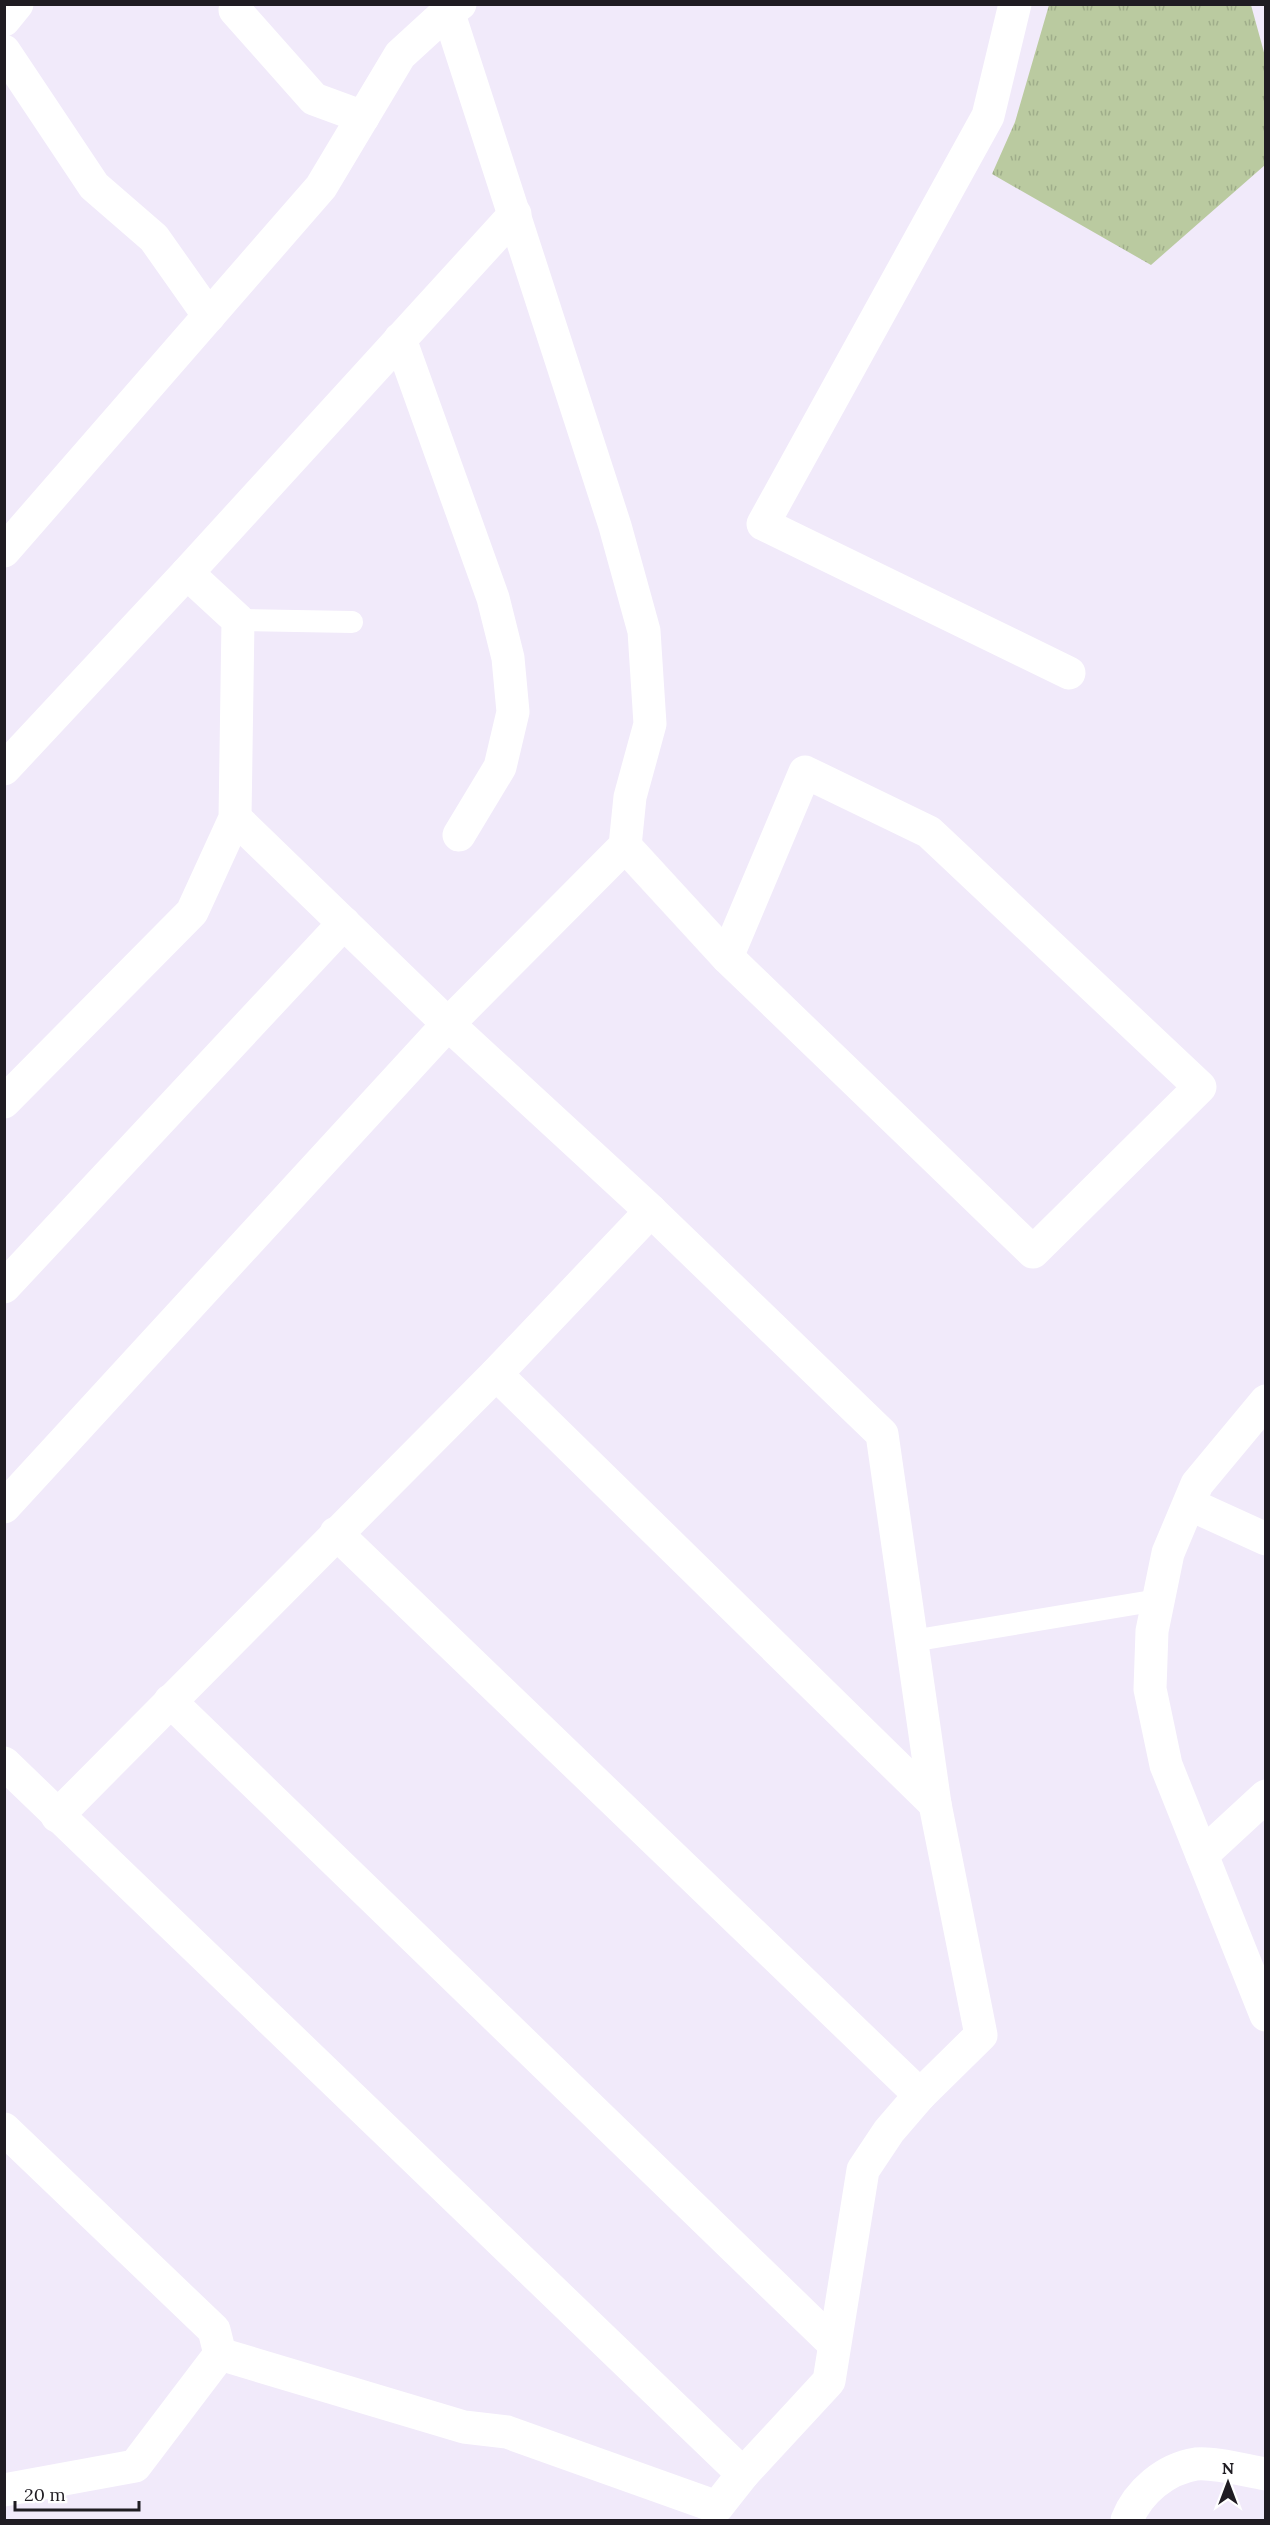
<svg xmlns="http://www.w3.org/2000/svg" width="1270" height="2525" font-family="Lora,serif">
	<defs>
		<pattern id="grass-tufts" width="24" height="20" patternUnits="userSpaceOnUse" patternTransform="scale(1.5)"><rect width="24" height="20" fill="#bacaa0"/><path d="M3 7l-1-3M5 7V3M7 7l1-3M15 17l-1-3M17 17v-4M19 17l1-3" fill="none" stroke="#9fad8a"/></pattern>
	</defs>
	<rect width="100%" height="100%" fill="#f1eafa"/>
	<!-- grass -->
	<polygon fill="url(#grass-tufts)" points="1049,5 1251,5 1265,56 1265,165 1151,265 992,174 1015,122"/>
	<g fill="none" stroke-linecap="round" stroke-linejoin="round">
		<!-- lane -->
		<g stroke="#fff" stroke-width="22">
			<polyline points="238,620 352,622"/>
			<polyline points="912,1641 1158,1600"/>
		</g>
		<!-- street -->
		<g stroke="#fff" stroke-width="33">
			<polyline points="1015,4 988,116 763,524 1069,673"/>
			<polyline points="235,10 314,99 363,117"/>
			<polyline points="4,20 17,4"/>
			<polyline points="4,51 94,186 154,238 209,316"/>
			<polyline points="400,339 493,598 508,658 513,712 500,767 459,835"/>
			<polyline points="4,769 187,573 515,214"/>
			<polygon points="805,772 929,832 1200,1087 1033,1252 727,957"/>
			<polyline points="625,846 727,957"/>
			<polyline points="4,1102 192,912 235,818 238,620 187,573"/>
			<polyline points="4,1287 344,923"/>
			<polyline points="496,1374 935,1804"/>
			<polyline points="1266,1401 1197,1484 1168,1553 1152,1631 1150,1689 1166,1765 1266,2015"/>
			<polyline points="1189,1504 1266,1539"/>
			<polyline points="336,1533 920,2095"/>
			<polyline points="170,1701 834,2344"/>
			<polyline points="4,1763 743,2474"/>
			<polyline points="57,1816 496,1374 651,1211"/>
			<polyline points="1202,1855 1266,1796"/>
			<polyline points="4,2129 214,2330 220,2354 135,2466 4,2490"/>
			<polyline points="220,2354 464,2427 507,2432 717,2507 743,2474 829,2381 863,2170 889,2131 920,2095 981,2035 935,1804 882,1434 651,1211 448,1024 235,818"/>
			<path d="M1127 2520C1138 2492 1165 2469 1196 2464 1214 2462 1247 2471 1266 2474"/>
		</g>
		<!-- secondary -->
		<g stroke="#fff" stroke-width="33">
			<polyline points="4,551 321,187 400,55 448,11 460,4"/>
			<polyline points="4,1507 448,1024 625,846 630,797 650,724 644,631 615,526 448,11"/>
		</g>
	</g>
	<!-- border -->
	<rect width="1270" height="2525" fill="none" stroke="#1f1c22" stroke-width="12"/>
	<!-- north arrow -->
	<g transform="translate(1228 2483)" stroke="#ffffff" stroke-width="4.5" paint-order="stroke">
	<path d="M0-4.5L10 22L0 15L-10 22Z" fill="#1f1c22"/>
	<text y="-9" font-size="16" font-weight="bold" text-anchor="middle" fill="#1f1c22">N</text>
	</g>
	<!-- scale -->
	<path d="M15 2501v9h124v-9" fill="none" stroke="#1f1c22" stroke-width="3"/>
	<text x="24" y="2501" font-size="18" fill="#1f1c22" stroke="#ffffff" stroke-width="4.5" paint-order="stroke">20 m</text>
</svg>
